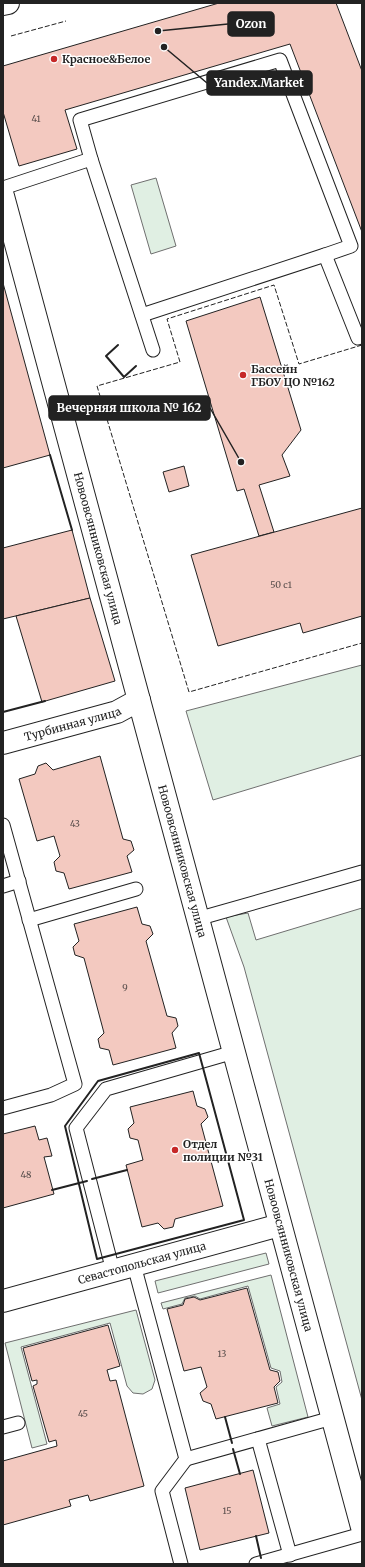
<svg xmlns="http://www.w3.org/2000/svg" width="365" height="1567" font-family="Merriweather,serif">
	<rect width="100%" height="100%" fill="#fff"/>
	<!-- green -->
	<g fill="#e0efe3" stroke="#6f6f6f">
		<polygon points="156,178 176,246 151,254 131,185"/>
		<polygon points="362,665 362,755 213,800 186,711"/>
		<polygon points="362,908 362,1400 244,967 226,917 248,913 256,940"/>
		<polygon points="266,1253 269,1264 158,1293 155,1281"/>
		<polygon points="271,1275 308,1417 272,1426 267,1408 280,1404 276,1387 282,1382 280,1371 271,1368 248,1286 200,1299 195,1296 185,1298 182,1304 163,1309 161,1303"/>
		<polygon points="136,1310 155,1380 152,1389 143,1394 133,1393 127,1386 110,1323 21,1347 47,1444 32,1448 5,1343"/>
	</g>
	<!-- building -->
	<g fill="#f3c9c0" stroke="#222">
		<polygon points="219,3 336,3 362,71 362,232 290,44 65,110 77,149 19,166 3,112 3,66"/>
		<polygon points="3,283 50,455 3,468"/>
		<polygon points="260,297 301,430 282,455 290,476 259,485 274,532 259,536 244,489 237,491 186,321"/>
		<polygon points="184,466 189,486 169,492 163,472"/>
		<polygon points="362,508 362,616 303,633 300,623 218,646 191,555"/>
		<polygon points="72,530 90,598 3,619 3,548"/>
		<polygon points="90,598 115,681 42,702 16,616"/>
		<polygon points="100,756 123,839 131,841 134,850 127,856 132,872 69,889 64,873 56,871 54,862 60,856 54,836 37,841 19,779 35,774 38,766 46,763 53,770"/>
		<polygon points="137,907 142,924 150,926 153,934 146,941 167,1016 176,1018 178,1026 172,1033 176,1048 113,1065 109,1050 100,1048 98,1039 104,1033 84,958 75,955 73,947 79,941 74,924"/>
		<polygon points="193,1091 197,1106 205,1109 208,1117 201,1124 223,1206 175,1219 173,1227 164,1229 158,1223 142,1227 126,1165 143,1160 138,1140 130,1138 128,1129 134,1123 130,1107"/>
		<polygon points="35,1126 39,1140 47,1138 52,1156 44,1157 54,1194 3,1208 3,1134"/>
		<polygon points="247,1288 270,1370 278,1372 280,1381 274,1387 278,1403 216,1419 211,1404 203,1401 200,1393 207,1387 201,1367 184,1371 167,1309 183,1305 185,1299 194,1297 200,1300"/>
		<polygon points="108,1325 120,1366 107,1370 110,1381 116,1380 144,1486 90,1501 88,1495 69,1500 71,1506 3,1525 3,1461 57,1446 56,1440 49,1442 33,1386 37,1384 37,1380 32,1381 23,1348"/>
		<polygon points="253,1470 269,1533 200,1550 185,1488"/>
	</g>
	<g fill="none" stroke-linecap="round" stroke-linejoin="round">
		<defs>
			<g id="service">
				<polyline points="3,188 91,159"/>
				<polyline points="142,315 325,255 358,338"/>
				<polyline points="153,350 91,159 80,120 280,60 351,246 325,255"/>
				<polyline points="3,825 75,1084 51,1095 3,1108"/>
				<polyline points="3,886 19,881"/>
				<polyline points="197,919 362,872"/>
				<polyline points="29,920 136,889"/>
				<polyline points="134,1265 186,1459 162,1491 181,1564"/>
				<polyline points="113,1271 76,1128 106,1089 234,1052"/>
				<polyline points="3,1427 18,1423"/>
				<polyline points="258,1439 290,1555"/>
				<polyline points="186,1459 332,1418"/>
				<polyline points="256,1564 362,1534"/>
			</g>
			<g id="minor">
				<path id="s1" d="M3 196 362 1527"/>
				<path id="s2" d="M3 743 117 712 139 700"/>
				<path id="s3" d="M3 1301 280 1225"/>
			</g>
			<polyline id="primary" points="3,4 8,3"/>
		</defs>
		<!-- service casing -->
		<use href="#service" stroke="#222" stroke-width="15"/>
		<!-- minor casing -->
		<use href="#minor" stroke="#222" stroke-width="24"/>
		<!-- primary casing -->
		<use href="#primary" stroke="#222" stroke-width="24"/>
		<!-- service -->
		<use href="#service" stroke="#fff" stroke-width="13"/>
		<!-- minor -->
		<use href="#minor" stroke="#fff" stroke-width="22"/>
		<!-- primary -->
		<use href="#primary" stroke="#fff" stroke-width="22"/>
		<!-- fence -->
		<g stroke="#222" stroke-width="1" stroke-dasharray="5 2" stroke-linecap="butt">
			<polyline points="11,36 66,21"/>
			<polyline points="362,345 299,364 274,285 167,319 180,362 97,386 189,692 362,643"/>
		</g>
		<!-- wall -->
		<g stroke="#222" stroke-width="2">
			<polyline points="118,345 106,356 124,377 136,366"/>
			<polyline points="50,455 72,530"/>
			<polyline points="3,712 45,701"/>
			<polygon points="199,1053 244,1220 97,1259 65,1126 98,1081"/>
			<polyline points="92,1179 127,1170"/>
			<polyline points="52,1190 87,1181"/>
			<polyline points="225,1417 232,1443"/>
			<polyline points="233,1449 240,1474"/>
			<polyline points="256,1536 261,1558"/>
		</g>
	</g>
	<!-- markers -->
	<g fill="#c62828" stroke="#fff" stroke-width="1.5">
		<circle cx="54" cy="59" r="4"/>
		<circle cx="243" cy="375" r="4"/>
		<circle cx="175" cy="1150" r="4"/>
	</g>
	<g text-anchor="middle" dominant-baseline="central" stroke-width="3" stroke-linejoin="round" paint-order="stroke">
		<!-- number labels -->
		<g font-size="9" fill="#564c4a">
			<text x="36" y="118">41</text>
			<text x="281" y="584">50 с1</text>
			<text x="75" y="823">43</text>
			<text x="125" y="987">9</text>
			<text x="26" y="1174">48</text>
			<text x="222" y="1353">13</text>
			<text x="83" y="1413">45</text>
			<text x="227" y="1510">15</text>
		</g>
		<!-- poi labels -->
		<g font-size="11" font-weight="bold" fill="#222" stroke="#fff" text-anchor="start">
			<text x="62" y="59">Красное&amp;Белое</text>
			<text x="251" y="369">Бассейн<tspan x="251" dy="13">ГБОУ ЦО №162</tspan></text>
			<text x="183" y="1144">Отдел<tspan x="183" dy="13">полиции №31</tspan></text>
		</g>
		<!-- street labels -->
		<g font-size="11" fill="#222" stroke="#fff">
			<text stroke="none"><textPath href="#s1" startOffset="365">Новоовсянниковская улица</textPath></text>
			<text stroke="none"><textPath href="#s2" startOffset="72">Турбинная улица</textPath></text>
			<text stroke="none"><textPath href="#s1" startOffset="689">Новоовсянниковская улица</textPath></text>
			<text stroke="none"><textPath href="#s1" startOffset="1097">Новоовсянниковская улица</textPath></text>
			<text stroke="none"><textPath href="#s3" startOffset="144">Севастопольская улица</textPath></text>
		</g>
	</g>
	<!-- callouts -->
	<path fill="none" stroke="#222" stroke-width="1.5" d="M158 31L228 24M164 47L207 83M241 462L210 408"/>
	<g fill="#222" stroke="#fff" stroke-width="1.5">
		<circle cx="158" cy="31" r="4"/>
		<circle cx="164" cy="47" r="4"/>
		<circle cx="241" cy="462" r="4"/>
	</g>
	<g fill="#222" stroke="#222" stroke-width="1.5">
		<rect x="228" y="12" width="46" height="24" rx="4"/>
		<rect x="207" y="71" width="105" height="24" rx="4"/>
		<rect x="49" y="396" width="161" height="24" rx="4"/>
	</g>
	<g font-size="12" text-anchor="middle" font-weight="bold" fill="#fff">
		<text x="251" y="28">Ozon</text>
		<text x="259" y="87">Yandex.Market</text>
		<text x="129" y="412">Вечерняя школа № 162</text>
	</g>
	<!-- border -->
	<rect width="365" height="1567" fill="none" stroke="#222222" stroke-width="8"/>
</svg>
